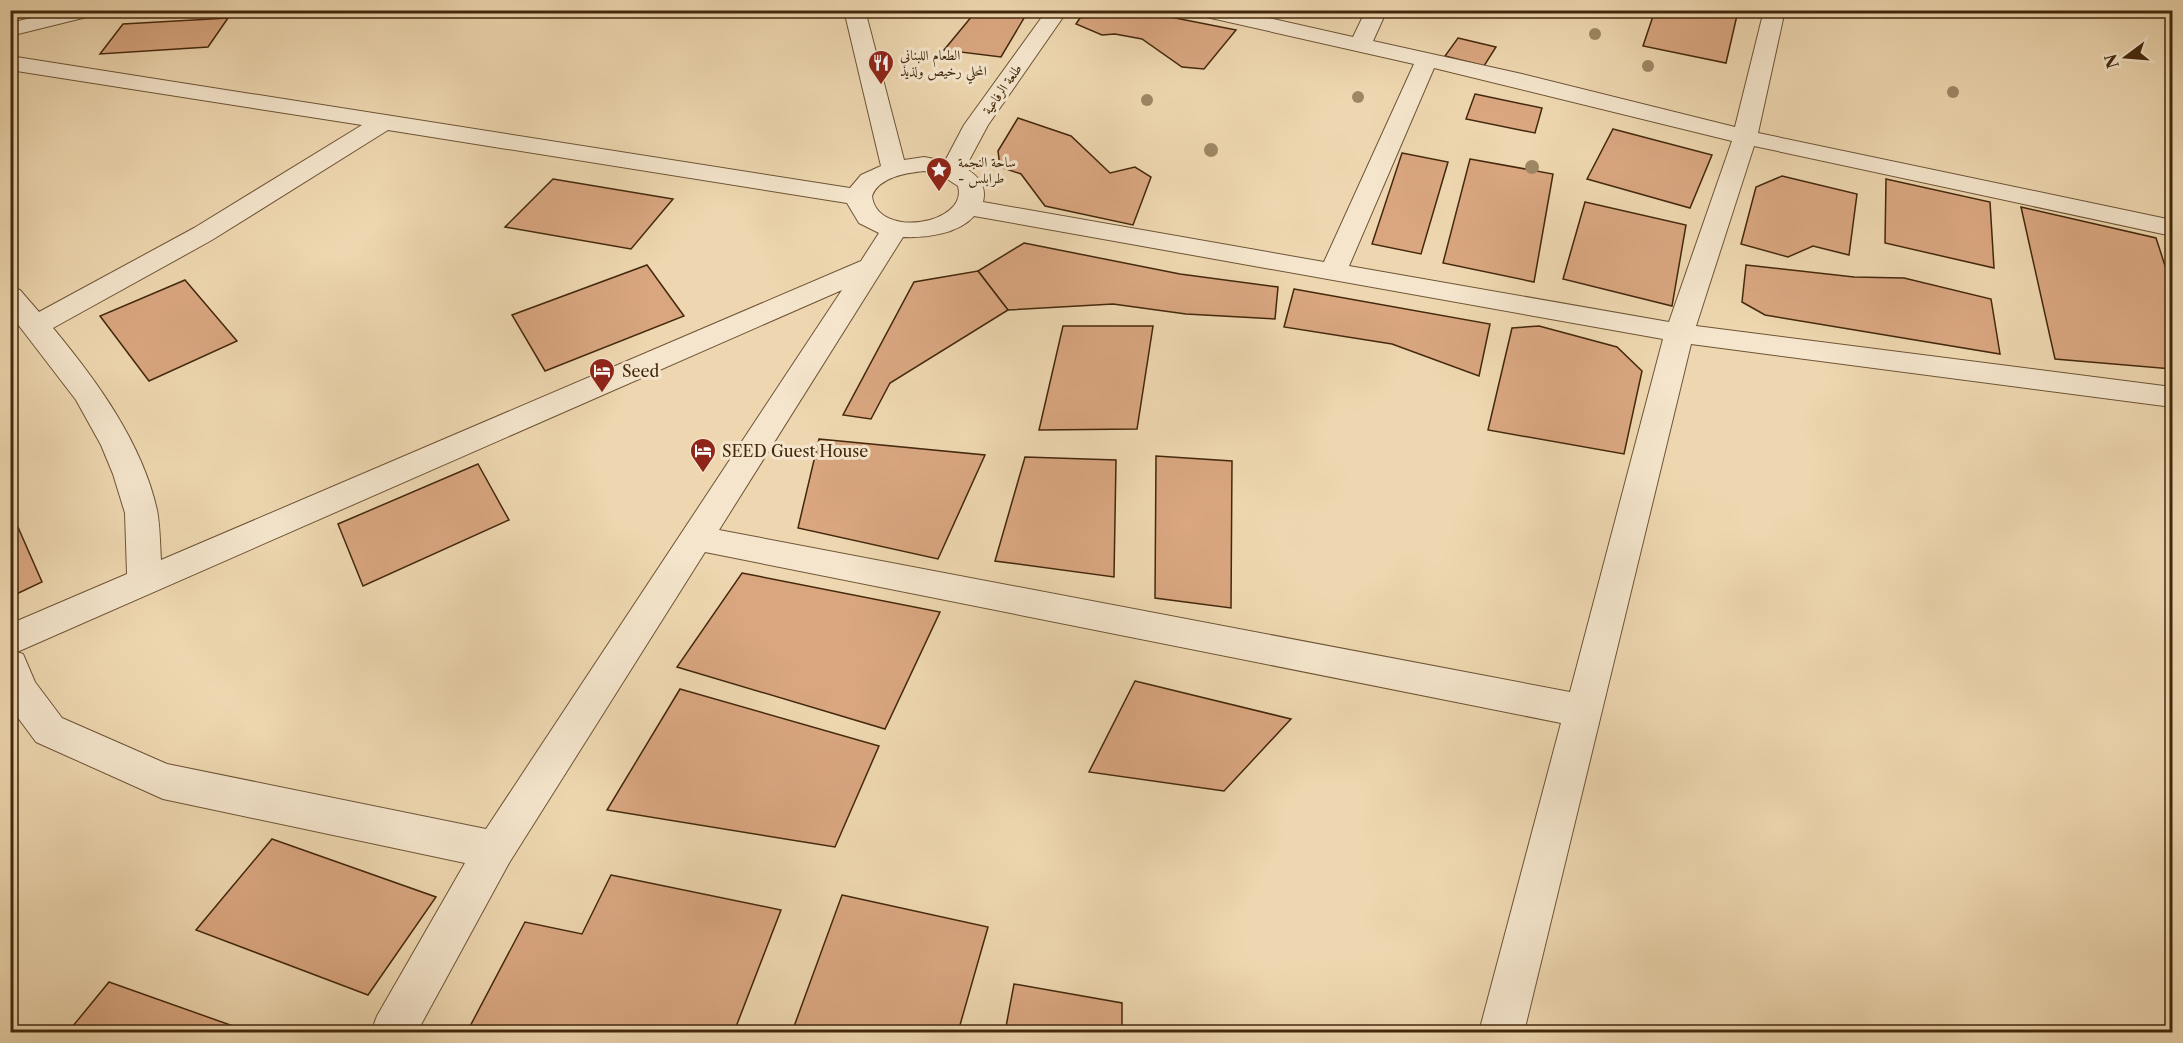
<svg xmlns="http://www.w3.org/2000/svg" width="2183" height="1043" font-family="'Libre Caslon Text',Amiri,serif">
	<rect width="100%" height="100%" fill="#eed7b0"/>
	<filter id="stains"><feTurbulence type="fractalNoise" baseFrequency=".00333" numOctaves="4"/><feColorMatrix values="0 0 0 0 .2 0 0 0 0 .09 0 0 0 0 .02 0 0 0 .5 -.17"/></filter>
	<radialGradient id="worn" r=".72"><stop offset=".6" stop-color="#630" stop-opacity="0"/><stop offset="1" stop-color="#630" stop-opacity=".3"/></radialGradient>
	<!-- building -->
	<g fill="#d9a680" stroke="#43280c" stroke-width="1.5">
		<polygon points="977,10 1016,10 1027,13 1001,57 944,50"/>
		<polygon points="1110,10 1135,10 1236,30 1204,69 1182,67 1142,39 1115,34 1102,35 1076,24 1080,18"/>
		<polygon points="1655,10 1738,11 1726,63 1643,46"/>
		<polygon points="228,18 208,47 100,54 123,24"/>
		<polygon points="1458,38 1496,47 1484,66 1445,56"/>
		<polygon points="1475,94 1542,108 1535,133 1466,119"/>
		<polygon points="1018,118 1071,136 1110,173 1135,167 1151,177 1133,225 1045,206 1021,174 1000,167 998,151"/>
		<polygon points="1613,129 1712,155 1690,208 1587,179"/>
		<polygon points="1402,153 1448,162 1421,254 1372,244"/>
		<polygon points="1470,159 1553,174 1534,282 1443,263"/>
		<polygon points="1782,176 1857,194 1849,255 1813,246 1788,257 1741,244 1756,187"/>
		<polygon points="553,179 673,199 631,249 505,227"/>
		<polygon points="1886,179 1990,202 1994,268 1885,243"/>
		<polygon points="1585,202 1686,225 1672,306 1563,279"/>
		<polygon points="2021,207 2156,238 2172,287 2172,369 2055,359"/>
		<polygon points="1024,243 1180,274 1278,287 1275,319 1186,314 1113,304 1008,310 978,271"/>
		<polygon points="647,265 684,316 545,371 512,315"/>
		<polygon points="1746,265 1854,277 1904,278 1991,299 2000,354 1765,315 1742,302"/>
		<polygon points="978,271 1008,310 890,383 871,419 843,415 914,282"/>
		<polygon points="185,280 237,341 149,381 100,316"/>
		<polygon points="1294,289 1490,324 1479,376 1392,344 1284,327"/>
		<polygon points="1063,326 1153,326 1137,429 1039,430"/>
		<polygon points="1539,326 1617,347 1642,371 1624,454 1488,430 1512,328"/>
		<polygon points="819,439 985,455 938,559 798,528"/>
		<polygon points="1156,456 1232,461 1231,608 1155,598"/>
		<polygon points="1025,457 1116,460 1114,577 995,561"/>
		<polygon points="478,464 509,520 363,586 338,524"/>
		<polygon points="10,509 42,582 10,597"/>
		<polygon points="742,573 940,612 885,729 677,667"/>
		<polygon points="1135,681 1291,719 1224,791 1089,772"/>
		<polygon points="680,689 879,746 835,847 607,810"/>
		<polygon points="272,839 436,897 368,995 196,930"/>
		<polygon points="611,875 781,910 734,1032 467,1032 525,922 582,934"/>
		<polygon points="842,895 988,927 958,1032 792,1032"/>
		<polygon points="109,982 250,1032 68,1032"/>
		<polygon points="1014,984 1122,1003 1122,1032 1005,1032"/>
	</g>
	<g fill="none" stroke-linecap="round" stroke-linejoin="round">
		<defs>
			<g id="minor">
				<polygon points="64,10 102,10 99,14 10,36 10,23"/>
				<path d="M844 10H865L904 160 924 157 945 161 964 125 1047 10H1068L988 125 965 168C979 176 987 186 983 202L1324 262 1414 64 1202 16 1195 14 1192 10H1233L1353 37 1366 10H1387L1373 41 1522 74 1735 127 1764 10H1785L1758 133 2172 220V236L1754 146 1696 326 2172 387V407L1691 344 1524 1032H1479L1561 723 705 552 509 863 417 1032H371L377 1016 465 863 163 799 36 742 10 707V624L127 574 125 513 113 474 101 445 76 400 10 314V287L20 290 39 312 194 228 362 125 10 70V56L850 188 861 175 881 166ZM1434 68 1732 141 1669 322 1349 266ZM388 130 847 203 859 223 879 233 861 261 161 560C160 543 160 526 157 510 142 442 96 380 53 328L212 240ZM924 171 941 175 958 186C969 224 877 240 872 196 879 177 906 173 924 171ZM974 216 1663 339 1570 692 719 530 903 237C926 238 958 234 974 216ZM842 290 486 829 167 764 62 718 35 682 23 654 17 652Z"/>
			</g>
		</defs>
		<!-- minor casing -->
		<use href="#minor" stroke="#6e5435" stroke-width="2"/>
		<!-- minor -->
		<use href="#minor" fill="#f4e5cc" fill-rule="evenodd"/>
	</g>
	<!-- trees -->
	<g fill="#9d8764">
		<circle cx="1595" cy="34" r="6"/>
		<circle cx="1648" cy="66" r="6"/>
		<circle cx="1953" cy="92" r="6"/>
		<circle cx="1358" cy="97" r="6"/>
		<circle cx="1147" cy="100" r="6"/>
		<circle cx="1211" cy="150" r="7"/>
		<circle cx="1532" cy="167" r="7"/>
	</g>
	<!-- icons -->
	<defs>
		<symbol id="restaurant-pin" viewBox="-11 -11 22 30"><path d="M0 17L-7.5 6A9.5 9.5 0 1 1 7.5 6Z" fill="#8f2418" stroke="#f4e5cc"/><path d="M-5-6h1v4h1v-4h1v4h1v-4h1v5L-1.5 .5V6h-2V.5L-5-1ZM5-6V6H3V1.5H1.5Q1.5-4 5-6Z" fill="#fff"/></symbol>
		<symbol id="sight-pin" viewBox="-11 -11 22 30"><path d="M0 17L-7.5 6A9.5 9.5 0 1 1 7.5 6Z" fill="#8f2418" stroke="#f4e5cc"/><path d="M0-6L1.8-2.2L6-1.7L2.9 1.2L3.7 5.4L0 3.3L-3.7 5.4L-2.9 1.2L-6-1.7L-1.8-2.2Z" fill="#fff"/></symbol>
		<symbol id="hotel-pin" viewBox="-11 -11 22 30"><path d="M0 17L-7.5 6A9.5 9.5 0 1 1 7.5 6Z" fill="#8f2418" stroke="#f4e5cc"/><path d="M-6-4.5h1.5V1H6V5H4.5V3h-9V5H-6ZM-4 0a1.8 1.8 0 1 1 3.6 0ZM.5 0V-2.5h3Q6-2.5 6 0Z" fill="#fff"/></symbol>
	</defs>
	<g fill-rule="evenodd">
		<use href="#restaurant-pin" x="866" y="48" width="30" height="40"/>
		<use href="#sight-pin" x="924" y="155" width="30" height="40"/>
		<use href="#hotel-pin" x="587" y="356" width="30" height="40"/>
		<use href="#hotel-pin" x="688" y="436" width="30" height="40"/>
	</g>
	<g text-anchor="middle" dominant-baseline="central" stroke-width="6" stroke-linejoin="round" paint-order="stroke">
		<!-- far-poi labels -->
		<g font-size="14" fill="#43280c" stroke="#f4e5cc" text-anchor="start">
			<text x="900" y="55">الطعام اللبناني<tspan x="900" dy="16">المحلي رخيص ولذيذ</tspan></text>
			<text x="958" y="162">ساحة النجمة<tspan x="958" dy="16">- طرابلس</tspan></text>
		</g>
		<!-- far-street labels -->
		<g font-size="14" fill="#43280c" stroke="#f4e5cc">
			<text transform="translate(1002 89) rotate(-55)">طلعة الرفاعية</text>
		</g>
		<!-- poi labels -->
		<g font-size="16" fill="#43280c" stroke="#f4e5cc" text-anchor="start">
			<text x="622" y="371">Seed</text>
			<text x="722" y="451">SEED Guest House</text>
		</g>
	</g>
	<!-- margin -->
	<rect width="2183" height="1043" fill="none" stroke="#eed7b0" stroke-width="36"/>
	<rect x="12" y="12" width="2159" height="1019" fill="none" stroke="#43280c" stroke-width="3"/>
	<rect x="18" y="18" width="2147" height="1007" fill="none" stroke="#43280c" stroke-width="1.5"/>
	<!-- north arrow -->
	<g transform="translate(2126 57) rotate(254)" stroke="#f4e5cc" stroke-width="4.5" paint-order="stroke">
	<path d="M0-4.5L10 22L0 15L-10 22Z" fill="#43280c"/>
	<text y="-9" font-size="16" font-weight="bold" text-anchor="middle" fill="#43280c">N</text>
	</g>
	<rect width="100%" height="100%" filter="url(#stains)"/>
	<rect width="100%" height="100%" fill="url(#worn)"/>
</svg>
